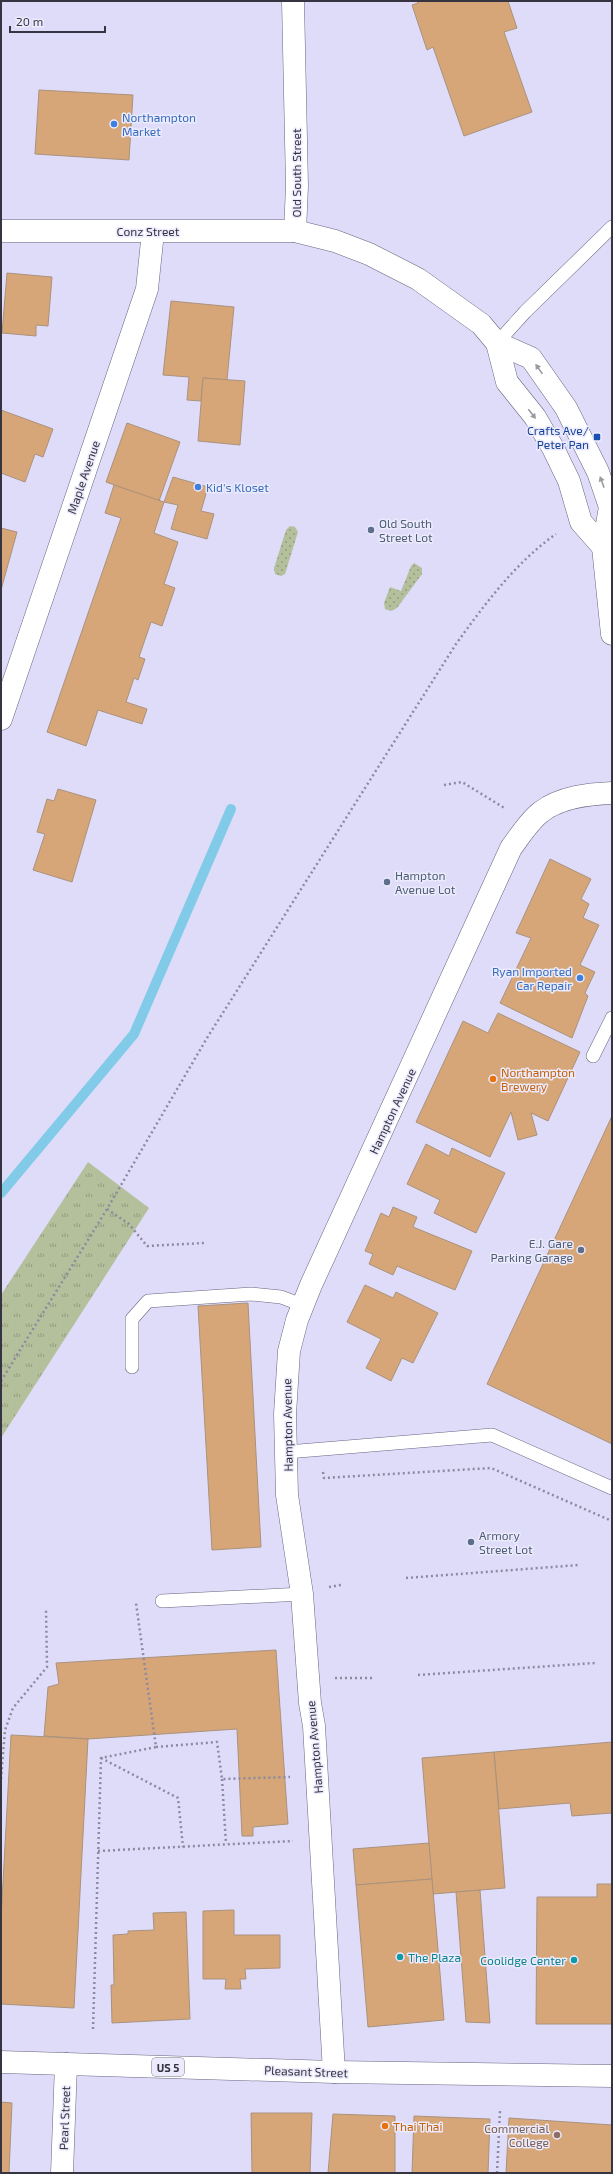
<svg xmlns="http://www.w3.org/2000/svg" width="613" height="2174" font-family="'Exo 2',sans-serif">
	<defs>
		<pattern id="grass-dots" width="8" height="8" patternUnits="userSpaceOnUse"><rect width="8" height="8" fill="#b4bf9b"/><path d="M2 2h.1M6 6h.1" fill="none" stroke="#939c80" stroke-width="1.8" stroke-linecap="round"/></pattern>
		<pattern id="park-tufts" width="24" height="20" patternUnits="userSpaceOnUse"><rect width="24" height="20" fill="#b4bf9b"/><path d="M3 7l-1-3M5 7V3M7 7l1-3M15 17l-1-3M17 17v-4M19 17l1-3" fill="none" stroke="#939c80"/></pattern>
	</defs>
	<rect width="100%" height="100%" fill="#dfdcfa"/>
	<!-- grass -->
	<g fill="url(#grass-dots)">
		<polygon points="290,526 295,527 298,532 285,574 281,576 275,574 274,568 286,530"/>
		<polygon points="414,563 422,568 422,574 397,608 391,611 385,609 384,603 390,587 401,591 411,566"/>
	</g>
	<!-- park -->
	<polygon fill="url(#park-tufts)" points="88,1162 149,1208 1,1438 1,1295"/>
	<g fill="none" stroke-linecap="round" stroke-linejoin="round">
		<!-- stream -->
		<polyline stroke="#82cbe8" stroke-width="10" points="1,1193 134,1034 231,809"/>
	</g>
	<!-- building -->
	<g fill="#d6a678" stroke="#aa927d">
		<polygon points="417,1 508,1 517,28 504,32 532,112 464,136 433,47 427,50 412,5 418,3"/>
		<polygon points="39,90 133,95 129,160 35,154"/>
		<polygon points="7,273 52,277 48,326 36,325 36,336 2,333"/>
		<polygon points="171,301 234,307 227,380 203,378 201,401 187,400 189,377 163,375"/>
		<polygon points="203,378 245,381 240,445 198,441"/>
		<polygon points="1,410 53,429 43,457 35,454 25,482 1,473"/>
		<polygon points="127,423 180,442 159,501 106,482"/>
		<polygon points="173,477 208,487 201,511 214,514 207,539 171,529 178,505 164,502"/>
		<polygon points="114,485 164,502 154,533 178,542 164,584 175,588 162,626 151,622 139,657 145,659 138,680 134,678 126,702 147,709 142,724 98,710 86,746 47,732 121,518 105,513"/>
		<polygon points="1,528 17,532 1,590"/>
		<polygon points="58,789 96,800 72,882 33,870 45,834 37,832 47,799 54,801"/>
		<polygon points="550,859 591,879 581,899 589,904 583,918 599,925 580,965 595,972 585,993 588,996 572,1038 500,1003 531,938 516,933"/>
		<polygon points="498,1013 580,1052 548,1121 531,1113 537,1135 518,1140 511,1112 490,1157 416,1122 463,1021 488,1033"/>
		<polygon points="612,1116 612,1444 487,1384"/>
		<polygon points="426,1144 449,1156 452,1148 505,1173 476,1233 434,1213 440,1200 407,1184"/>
		<polygon points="393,1207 417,1217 413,1227 472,1251 455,1290 397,1266 393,1275 369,1264 373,1254 365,1251 381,1213 389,1217"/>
		<polygon points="365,1285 393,1298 396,1292 438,1313 413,1363 402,1358 391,1381 366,1368 381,1339 347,1322"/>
		<polygon points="248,1303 261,1547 212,1550 198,1306"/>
		<polygon points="276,1650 288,1824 253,1827 253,1836 242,1836 237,1729 88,1739 44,1736 48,1687 59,1684 56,1663"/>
		<polygon points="11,1735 88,1739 74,2008 1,2004 1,1919"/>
		<polygon points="612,1742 612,1813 572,1816 570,1803 499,1809 494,1752"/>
		<polygon points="494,1752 505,1888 433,1894 422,1758"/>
		<polygon points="429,1843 432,1879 356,1885 353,1849"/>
		<polygon points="432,1879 444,2020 368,2027 356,1885"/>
		<polygon points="597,1884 612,1884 612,2024 536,2024 537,1897 597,1897"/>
		<polygon points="480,1890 490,2023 466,2022 456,1892"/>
		<polygon points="234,1910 234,1935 280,1935 280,1968 245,1969 246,1979 240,1979 241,1989 225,1989 226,1979 203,1979 203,1911"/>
		<polygon points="186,1912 190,2019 112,2023 111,1985 114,1985 113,1935 128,1934 128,1931 154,1930 153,1913"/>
		<polygon points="1,2102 12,2103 9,2173 1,2173"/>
		<polygon points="251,2113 312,2113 310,2173 252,2173"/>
		<polygon points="333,2114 395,2116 395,2173 328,2173"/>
		<polygon points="414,2116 490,2119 488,2173 412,2173"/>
		<polygon points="509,2118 612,2125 612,2173 506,2173"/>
	</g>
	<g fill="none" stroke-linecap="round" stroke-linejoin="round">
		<defs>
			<g id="service">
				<polyline points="497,343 525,312 612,227"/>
				<polyline points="593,1056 612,1018"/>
				<polyline points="132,1367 132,1319 148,1301 251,1294 281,1297 302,1305"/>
				<polyline points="287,1452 492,1435 612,1488"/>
				<polyline points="162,1601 302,1594"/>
			</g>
			<g id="minor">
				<polyline points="1,719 147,289 153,232"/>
				<path d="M334 2072 314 1726 310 1703 302 1594 287 1495 285 1414 289 1351 297 1320 311 1285 511 848C520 836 529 821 541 812 560 797 588 794 612 793"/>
				<polyline points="62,2173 66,2064"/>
			</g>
			<g id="tertiary">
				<polyline points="295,231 335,241 369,254 418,279 481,324 497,343 531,358 566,408 598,472 610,507 603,547 612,634"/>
				<polyline points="497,343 507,382 535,417 553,448 569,481 581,522 603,547"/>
			</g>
			<polyline id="secondary" points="1,231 295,231 297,186 293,1"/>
			<polyline id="primary" points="1,2062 334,2072 612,2076"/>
		</defs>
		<!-- service casing -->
		<use href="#service" stroke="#68647f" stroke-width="14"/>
		<!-- minor casing -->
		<use href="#minor" stroke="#68647f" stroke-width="23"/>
		<!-- tertiary casing -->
		<use href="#tertiary" stroke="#68647f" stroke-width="23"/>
		<!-- secondary casing -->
		<use href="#secondary" stroke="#68647f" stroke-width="23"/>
		<!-- primary casing -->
		<use href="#primary" stroke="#68647f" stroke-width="23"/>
		<!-- path -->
		<g stroke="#8d8aa0" stroke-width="2.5" stroke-dasharray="2 3" stroke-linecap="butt">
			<polyline points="444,785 462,782 506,809"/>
			<polyline points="107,1209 129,1224 147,1246 204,1243"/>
			<path d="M1 1381 107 1209 207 1038 456 644C485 604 515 563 556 534"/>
			<polyline points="323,1472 324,1478 491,1468 612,1521"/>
			<polyline points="406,1578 579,1565"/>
			<polyline points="329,1587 341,1585"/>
			<polyline points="418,1675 595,1663"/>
			<polyline points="335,1678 373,1678"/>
			<polyline points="156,1747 217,1742 222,1779 290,1777"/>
			<polyline points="101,1758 178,1798 183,1847"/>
			<polyline points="1,1779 5,1730 13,1708 47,1667 46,1608"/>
			<polyline points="222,1779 226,1844"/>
			<polyline points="98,1851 293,1841"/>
			<polyline points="1,1892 2,1892"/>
			<polyline points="93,2029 101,1758 156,1747 136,1603"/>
			<polyline points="497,2173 500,2111"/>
		</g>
		<!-- service -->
		<use href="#service" stroke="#fff" stroke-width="13"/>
		<!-- minor -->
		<use href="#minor" stroke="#fff" stroke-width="22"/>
		<!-- tertiary -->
		<use href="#tertiary" stroke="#fff" stroke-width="22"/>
		<!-- secondary -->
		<use href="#secondary" stroke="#fff" stroke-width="22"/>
		<!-- primary -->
		<use href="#primary" stroke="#fff" stroke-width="22"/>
	</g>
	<!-- one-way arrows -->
	<defs><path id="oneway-solid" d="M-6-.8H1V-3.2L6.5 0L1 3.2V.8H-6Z"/></defs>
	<g fill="#9a9aa0">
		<use href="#oneway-solid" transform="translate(539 369) rotate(-125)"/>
		<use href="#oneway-solid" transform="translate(532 414) rotate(52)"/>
		<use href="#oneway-solid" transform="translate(602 482) rotate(-110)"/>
	</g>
	<!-- markers -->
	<g fill="#3f7fe0" stroke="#ecebfd" stroke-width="1.5">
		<circle cx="114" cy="124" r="4"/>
		<circle cx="198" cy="487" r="4"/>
		<circle cx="580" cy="978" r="4"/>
	</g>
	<rect fill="#1a4fb4" stroke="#ecebfd" stroke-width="1.5" x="593" y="433" width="8" height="8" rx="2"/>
	<g fill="#5c6f8a" stroke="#ecebfd" stroke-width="1.5">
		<circle cx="371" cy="530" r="4"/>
		<circle cx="387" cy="882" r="4"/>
		<circle cx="581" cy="1250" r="4"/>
		<circle cx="471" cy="1542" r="4"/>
	</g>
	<g fill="#e8710a" stroke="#ecebfd" stroke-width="1.5">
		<circle cx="493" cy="1079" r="4"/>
		<circle cx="385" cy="2126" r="4"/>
	</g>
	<g fill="#0f9aa8" stroke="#ecebfd" stroke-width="1.5">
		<circle cx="400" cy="1957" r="4"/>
		<circle cx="574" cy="1960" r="4"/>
	</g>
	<circle fill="#8d6e63" stroke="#ecebfd" stroke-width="1.5" cx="557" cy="2135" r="4"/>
	<g text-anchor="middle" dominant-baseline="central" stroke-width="3" stroke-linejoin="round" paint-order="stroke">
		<!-- shield labels -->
		<rect fill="#ecebfd" stroke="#6d6b79" stroke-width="1" x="152" y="2058" width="32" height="18" rx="3"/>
		<g font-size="11" font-weight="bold" fill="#363440">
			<text x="168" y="2067">US 5</text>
		</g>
		<!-- shop labels -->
		<g font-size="12" fill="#366cbe" stroke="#ecebfd" text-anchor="start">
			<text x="122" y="117">Northampton<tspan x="122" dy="14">Market</tspan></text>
			<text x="206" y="487">Kid's Kloset</text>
			<text x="572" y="971" text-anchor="end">Ryan Imported<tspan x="572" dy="14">Car Repair</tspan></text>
		</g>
		<!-- street labels -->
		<g font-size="12" fill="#363440" stroke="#ecebfd">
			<text transform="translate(296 173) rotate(-90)">Old South Street</text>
			<text x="148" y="231">Conz Street</text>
			<text transform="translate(83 477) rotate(-71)">Maple Avenue</text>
			<text transform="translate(392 1111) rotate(-65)">Hampton Avenue</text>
			<text transform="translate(287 1425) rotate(-91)">Hampton Avenue</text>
			<text transform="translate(314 1747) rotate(-95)">Hampton Avenue</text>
			<text transform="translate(306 2071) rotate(2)">Pleasant Street</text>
			<text transform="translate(64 2118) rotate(-88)">Pearl Street</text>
		</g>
		<!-- transit labels -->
		<g font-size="12" fill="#164399" stroke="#ecebfd" text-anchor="end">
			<text x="589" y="430">Crafts Ave/<tspan x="589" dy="14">Peter Pan</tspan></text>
		</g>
		<!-- service labels -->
		<g font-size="12" fill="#4e5e75" stroke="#ecebfd" text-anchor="start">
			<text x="379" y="523">Old South<tspan x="379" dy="14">Street Lot</tspan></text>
			<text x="395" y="875">Hampton<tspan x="395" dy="14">Avenue Lot</tspan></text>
			<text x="573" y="1243" text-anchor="end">E.J. Gare<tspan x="573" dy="14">Parking Garage</tspan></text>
			<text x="479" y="1535">Armory<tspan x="479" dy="14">Street Lot</tspan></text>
		</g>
		<!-- food labels -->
		<g font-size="12" fill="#c56008" stroke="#ecebfd" text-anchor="start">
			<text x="501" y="1072">Northampton<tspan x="501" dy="14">Brewery</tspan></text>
			<text x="393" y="2126">Thai Thai</text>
		</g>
		<!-- culture labels -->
		<g font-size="12" fill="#0d838f" stroke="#ecebfd" text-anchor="start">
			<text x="408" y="1957">The Plaza</text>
			<text x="566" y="1960" text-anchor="end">Coolidge Center</text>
		</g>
		<!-- education labels -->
		<g font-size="12" fill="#785e54" stroke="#ecebfd" text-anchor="end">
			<text x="549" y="2128">Commercial<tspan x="549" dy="14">College</tspan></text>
		</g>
	</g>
	<!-- border -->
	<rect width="613" height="2174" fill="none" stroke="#363440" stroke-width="4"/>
	<!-- scale -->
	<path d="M10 26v6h95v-6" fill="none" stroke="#363440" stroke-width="2"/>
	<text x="16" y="26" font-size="12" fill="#363440" stroke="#ecebfd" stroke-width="3" paint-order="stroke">20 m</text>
</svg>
